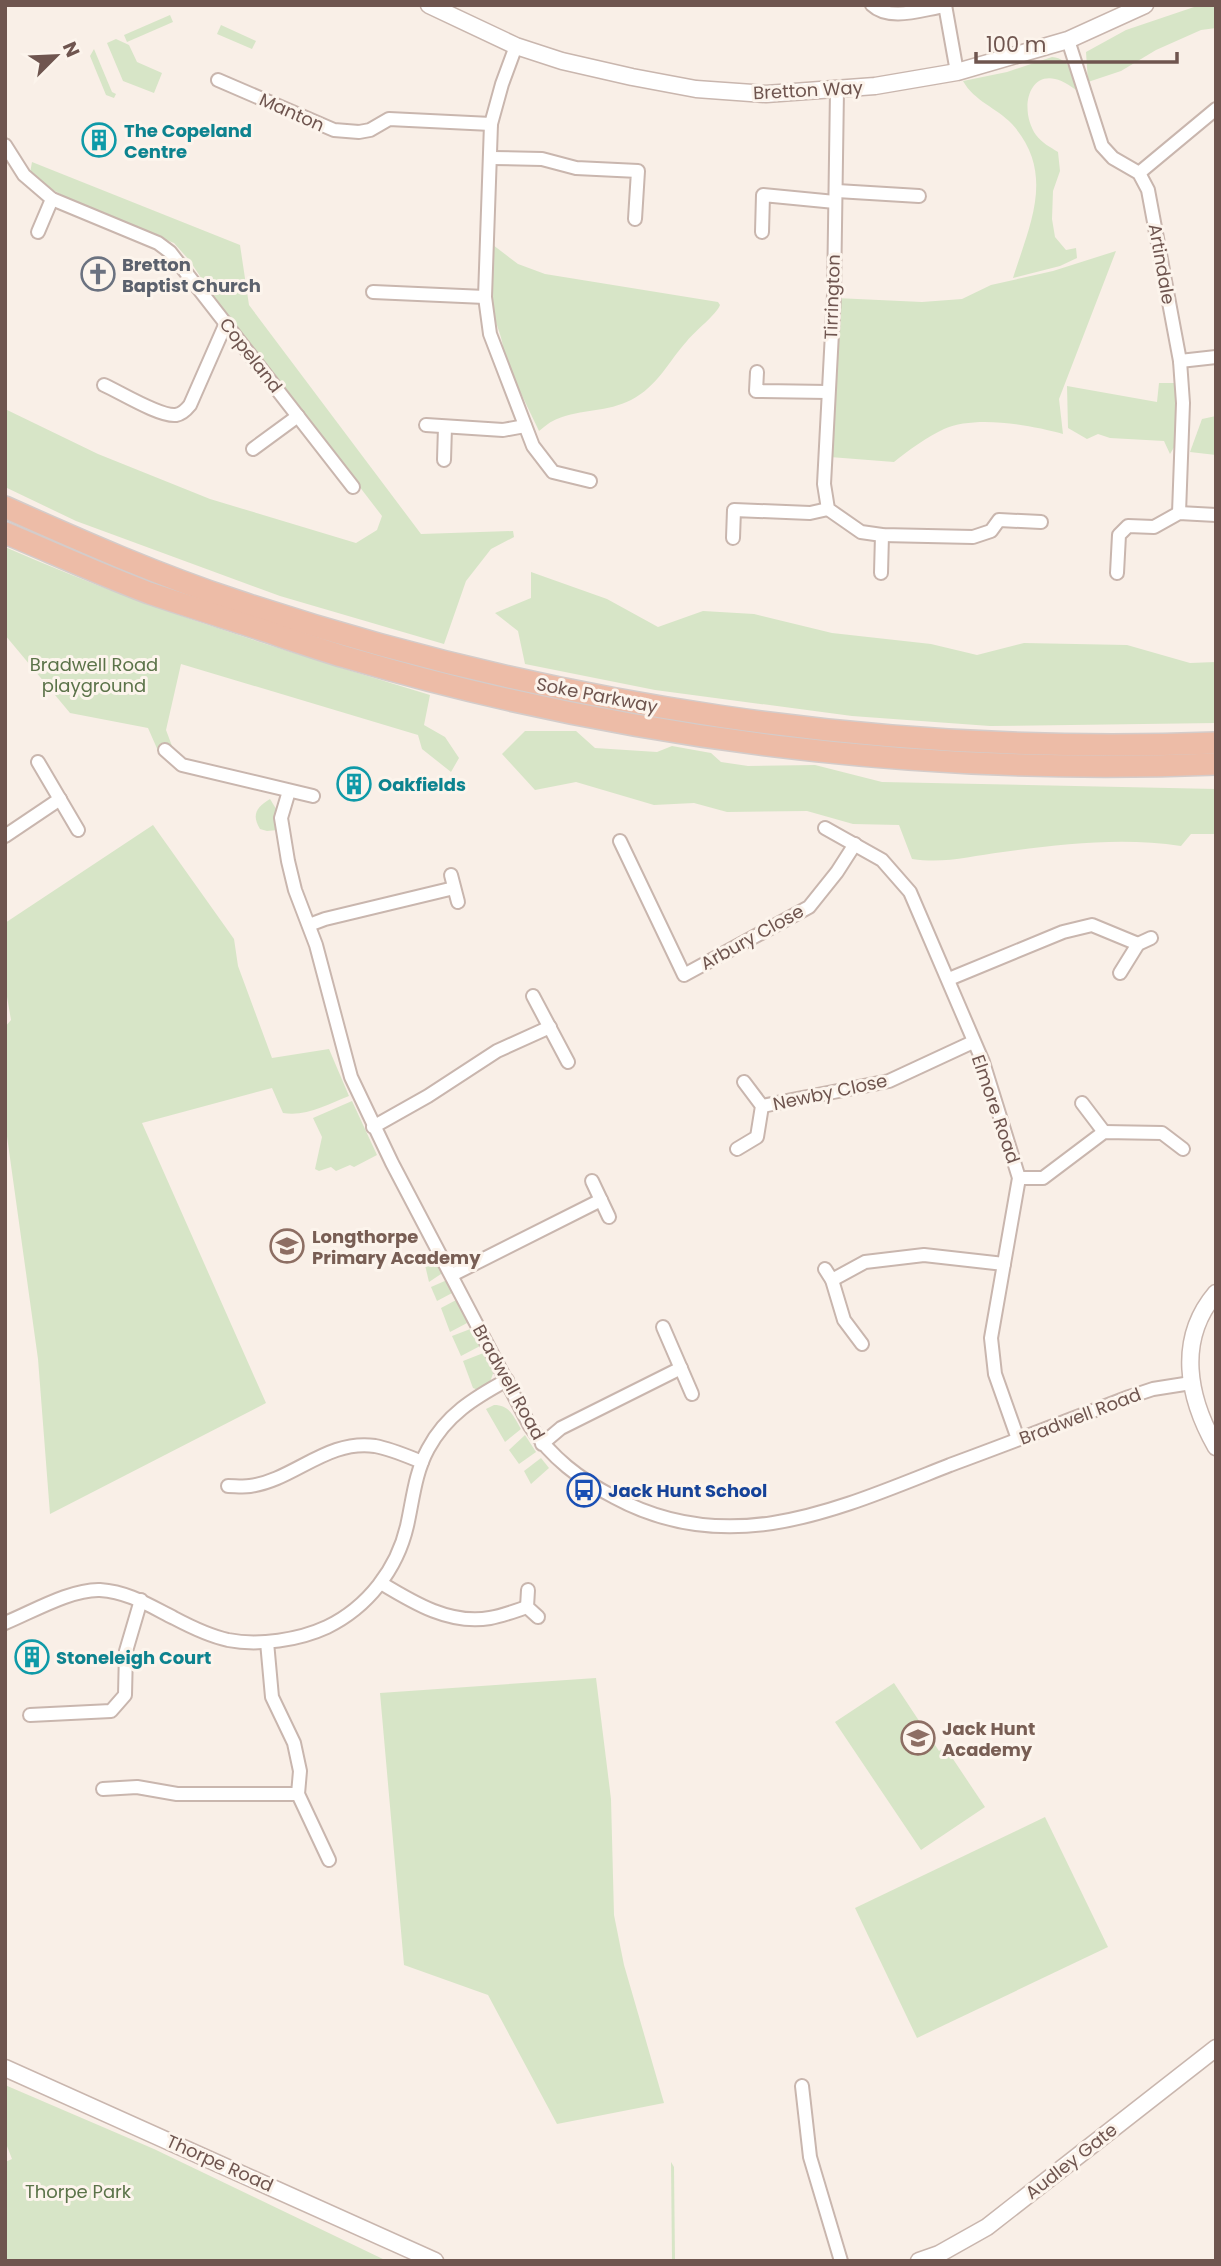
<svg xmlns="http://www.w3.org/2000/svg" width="1221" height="2266" font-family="Poppins,sans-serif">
	<rect width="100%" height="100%" fill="#f9efe7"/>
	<!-- green -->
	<g fill="#d7e5c7">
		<polygon points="1200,5 1216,5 1216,28 1201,30 1156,50 1121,71 1088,82 1086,52 1126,30"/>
		<polygon points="170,15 173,22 127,42 124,35"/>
		<polygon points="221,25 256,41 252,49 217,34"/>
		<polygon points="116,39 129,45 137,62 162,73 154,93 123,81 107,43"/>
		<polygon points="94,49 112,92 116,94 114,98 106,95 90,56"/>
		<path d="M1052 57C1071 59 1072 74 1076 90 1032 55 1016 106 1036 135 1042 143 1050 147 1058 152L1060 171 1053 191 1052 219 1055 237 1066 250 1076 248 1077 258 1060 266 1013 278C1030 224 1056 173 1012 124 997 108 974 101 963 81L1007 72Z"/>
		<polygon points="32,162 240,245 249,305 421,534 513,531 514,537 491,549 466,581 444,644 280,596 76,521 5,487 5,409 98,454 210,499 356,543 377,530 382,516 213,296 190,261 174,243 86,209 48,187 30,173"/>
		<path d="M493 245 518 264 545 274 718 302 720 305C717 314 695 331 687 341 668 362 658 386 631 400 608 412 581 409 557 419 551 421 544 427 539 431L503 356C505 340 496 328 494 313 491 291 493 268 493 245Z"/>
		<path d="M1116 251 1059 399 1063 434C1030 425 976 415 944 429 929 436 907 451 894 462L830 457 836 298 922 302 962 299 991 285 1053 271Z"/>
		<polygon points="1159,383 1177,383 1176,444 1170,454 1164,441 1110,438 1098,434 1087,439 1068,428 1067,386 1157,402"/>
		<polygon points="1216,416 1216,455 1190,452 1202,419"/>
		<path d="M5 547C143 608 286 651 430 695L424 725 445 737 459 758 451 772 422 749 418 735 181 664 166 730 172 746 159 753 148 728 70 713 5 635Z"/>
		<polygon points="531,572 607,599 658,627 703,611 754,614 832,633 931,644 977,655 1024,643 1127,645 1190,663 1216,662 1216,723 990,726 852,716 655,690 525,664 518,631 495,613 531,598"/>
		<path d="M525 731H576L595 748 657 752 672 746 711 753 721 762 748 766 815 765 882 782 1216 789V834H1191L1181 846C1122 837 1062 844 1003 852 970 856 945 864 912 859L899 825 853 824 807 811 727 812 694 803 654 805 576 782 535 790 502 754Z"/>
		<path d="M270 799 278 812V830L267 831 260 829C251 814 257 807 270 799Z"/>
		<path d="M153 825 234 939 238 966 272 1058 329 1049 349 1096C328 1104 306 1117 283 1113L272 1088 142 1123 266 1403 50 1514 38 1359 5 1122V1027L11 1020 5 985V923Z"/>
		<polygon points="352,1101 377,1155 354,1167 350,1165 336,1171 331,1167 319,1171 315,1169 322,1137 313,1118"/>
		<polygon points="437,1260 444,1272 429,1282 425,1265"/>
		<polygon points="447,1280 454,1292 437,1301 431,1287"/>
		<polygon points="458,1299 469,1322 450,1332 441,1308"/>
		<polygon points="473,1328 482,1345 461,1356 452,1336"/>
		<polygon points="486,1352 494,1371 490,1382 478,1390 473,1388 463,1361"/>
		<path d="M494 1405C510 1405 514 1417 521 1429L505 1442 486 1409Z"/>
		<polygon points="525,1435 536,1452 519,1464 509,1450"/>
		<polygon points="541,1458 549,1468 531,1484 524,1471"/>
		<polygon points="596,1678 611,1799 614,1915 624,1965 664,2103 557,2124 488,1995 404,1965 380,1693"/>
		<polygon points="894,1683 939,1751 945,1747 985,1807 921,1850 835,1722"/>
		<polygon points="1045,1817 1108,1947 917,2038 855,1908"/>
		<polygon points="5,2085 154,2149 387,2261 5,2261 5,2162 12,2159 5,2141"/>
		<polygon points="671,2162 674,2167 675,2261 672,2261"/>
	</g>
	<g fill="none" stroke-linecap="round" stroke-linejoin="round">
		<defs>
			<g id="minor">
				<path d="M872 5C890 22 923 9 945 6"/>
				<polyline points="945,5 957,72"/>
				<polyline points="1068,40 1102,146 1113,158 1139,173 1148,190 1180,361 1183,403 1179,513"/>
				<polyline points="516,46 502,84 491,124 485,297 490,334 533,446 553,472 590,481"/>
				<polyline points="218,80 334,130 359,132 370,130 389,119 491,124"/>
				<polyline points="837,90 834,295 824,484 828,509 861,532 882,535 973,537 991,531 999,520 1041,522"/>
				<polyline points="5,145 24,175 52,199 158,243 170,252 353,487"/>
				<polyline points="491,158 542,159 576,168 638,171 635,219"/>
				<polyline points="1139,173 1216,109"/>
				<polyline points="837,191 919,196"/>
				<polyline points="38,232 52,199"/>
				<polyline points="762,232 763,195 835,202"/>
				<polyline points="373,292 485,297"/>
				<polyline points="1180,361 1216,357"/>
				<polyline points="757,372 756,391 828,392"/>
				<path d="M104 385C120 392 160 417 176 415 182 414 186 410 190 405L226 323"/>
				<polyline points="426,425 503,430 525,426"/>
				<polyline points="253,449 298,416"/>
				<polyline points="444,460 445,427"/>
				<polyline points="733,538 734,510 810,513 828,509"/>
				<polyline points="881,573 882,535"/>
				<polyline points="1117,573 1119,535 1128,526 1154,527 1179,513 1216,515"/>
				<polyline points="165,750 182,765 313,796"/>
				<polyline points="38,762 78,830"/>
				<path d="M289 791 281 818 288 861 295 890 316 945 351 1077 392 1163 530 1426C552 1458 579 1479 614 1497 730 1560 838 1509 950 1465 1010 1443 1069 1420 1129 1397L1153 1389 1191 1383"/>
				<polyline points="825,828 882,860 910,892 983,1062 1019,1178 991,1338 995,1374 1018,1439"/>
				<polyline points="5,836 60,799"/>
				<polyline points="620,841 684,975 809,907 837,872 855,844"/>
				<polyline points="451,875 458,902"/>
				<polyline points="309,925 325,919 454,888"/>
				<polyline points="1120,973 1138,944 1151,938"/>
				<polyline points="949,979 1063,932 1092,925 1138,944"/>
				<polyline points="533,996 568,1062"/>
				<polyline points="1082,1103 1104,1132"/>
				<polyline points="762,1106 889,1081 973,1042"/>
				<polyline points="373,1127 428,1096 497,1051 550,1027"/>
				<polyline points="737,1149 757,1137 762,1106 744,1082"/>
				<polyline points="1019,1178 1043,1178 1104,1132 1162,1133 1183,1149"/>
				<polyline points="592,1181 609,1217"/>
				<polyline points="825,1269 832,1280 844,1320 862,1344"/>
				<polyline points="452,1275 601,1200"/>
				<polyline points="832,1280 865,1262 924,1255 1004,1264"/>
				<polyline points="663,1327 692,1394"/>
				<polyline points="542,1444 561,1428 681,1368"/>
				<path d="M228 1486C235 1486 243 1487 250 1486 294 1480 327 1439 375 1446 391 1449 407 1456 422 1462"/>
				<path d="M381 1583C414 1603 450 1625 490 1618 502 1616 515 1611 527 1607"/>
				<polyline points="528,1590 527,1607 538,1617"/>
				<path d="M5 1623C32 1612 71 1589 100 1590 129 1592 150 1606 174 1618 191 1627 210 1636 228 1640 259 1646 299 1640 327 1627 368 1607 397 1569 407 1526 413 1499 415 1473 428 1449 446 1415 474 1398 507 1380"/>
				<polyline points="267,1642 272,1697 294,1743 300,1771 298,1794 329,1860"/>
				<polyline points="30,1715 111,1711 125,1695 126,1651 141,1600"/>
				<polyline points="103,1789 137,1787 177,1794 298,1794"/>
				<polyline points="802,2086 810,2157 841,2261"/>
			</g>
			<g id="tertiary">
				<polyline points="429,5 516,46 562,61 632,77 696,89 766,94 875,86 957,72 1068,40 1145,5"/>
				<path d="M1216 1293C1176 1340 1188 1398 1216 1447"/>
				<polyline points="5,2068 435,2261"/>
				<polyline points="919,2261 939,2254 987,2227 1216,2048"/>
			</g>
			<g id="trunk">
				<path d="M5 507C81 541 158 575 237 601 552 706 884 756 1216 743"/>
				<path d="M5 533C53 553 101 575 149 593 181 604 213 614 244 624 278 635 311 647 345 657 625 740 924 776 1216 764"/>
			</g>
		</defs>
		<!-- minor casing -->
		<use href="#minor" stroke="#c9b6ae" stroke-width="16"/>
		<!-- tertiary casing -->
		<use href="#tertiary" stroke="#c9b6ae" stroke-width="19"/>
		<!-- trunk casing -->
		<use href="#trunk" stroke="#d4ccca" stroke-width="24"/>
		<!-- minor -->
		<use href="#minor" stroke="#fff" stroke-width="12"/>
		<!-- tertiary -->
		<use href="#tertiary" stroke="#fff" stroke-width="16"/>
		<!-- trunk -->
		<use href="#trunk" stroke="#edbca7" stroke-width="21"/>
	</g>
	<!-- icons -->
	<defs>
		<symbol id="building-ring" viewBox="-11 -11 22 22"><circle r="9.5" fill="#fcf4ec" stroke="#0f9aa8" stroke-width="1.5"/><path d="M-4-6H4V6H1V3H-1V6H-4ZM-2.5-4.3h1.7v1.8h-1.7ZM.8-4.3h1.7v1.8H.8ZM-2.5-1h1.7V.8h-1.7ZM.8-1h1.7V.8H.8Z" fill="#0f9aa8"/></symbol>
		<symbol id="church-ring" viewBox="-11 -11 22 22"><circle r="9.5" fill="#fcf4ec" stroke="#6b7280" stroke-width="1.5"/><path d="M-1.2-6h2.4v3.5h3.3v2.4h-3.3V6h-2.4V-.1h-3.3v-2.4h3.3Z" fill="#6b7280"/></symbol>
		<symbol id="school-ring" viewBox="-11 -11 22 22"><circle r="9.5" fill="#fcf4ec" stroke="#8d6e63" stroke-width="1.5"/><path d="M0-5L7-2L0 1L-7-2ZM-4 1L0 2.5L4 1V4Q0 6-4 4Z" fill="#8d6e63"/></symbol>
		<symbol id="bus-ring" viewBox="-11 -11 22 22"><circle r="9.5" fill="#fcf4ec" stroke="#1a4fb4" stroke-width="1.5"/><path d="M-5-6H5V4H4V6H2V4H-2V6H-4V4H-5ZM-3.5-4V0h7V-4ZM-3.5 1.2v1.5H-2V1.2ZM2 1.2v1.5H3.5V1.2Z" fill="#1a4fb4"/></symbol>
	</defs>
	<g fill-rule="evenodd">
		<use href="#building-ring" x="80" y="121" width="38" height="38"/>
		<use href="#church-ring" x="79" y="255" width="38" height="38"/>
		<use href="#building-ring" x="335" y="765" width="38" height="38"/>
		<use href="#school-ring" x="268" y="1227" width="38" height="38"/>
		<use href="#bus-ring" x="565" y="1471" width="38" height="38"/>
		<use href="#building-ring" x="13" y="1638" width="38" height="38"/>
		<use href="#school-ring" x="899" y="1719" width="38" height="38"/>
	</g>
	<g text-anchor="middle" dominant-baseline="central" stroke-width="6" stroke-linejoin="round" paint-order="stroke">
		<!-- street labels -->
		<g font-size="18" fill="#6f554f" stroke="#fcf4ec">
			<text transform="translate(808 90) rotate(-3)">Bretton Way</text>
			<text transform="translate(292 112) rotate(24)">Manton</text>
			<text transform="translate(1162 264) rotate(80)">Artindale</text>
			<text transform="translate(832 297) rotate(-88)">Tirrington</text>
			<text transform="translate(251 355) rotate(52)">Copeland</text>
			<text transform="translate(597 695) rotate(11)">Soke Parkway</text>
			<text transform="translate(752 937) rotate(-29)">Arbury Close</text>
			<text transform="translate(830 1092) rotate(-12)">Newby Close</text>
			<text transform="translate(996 1109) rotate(71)">Elmore Road</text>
			<text transform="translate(509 1382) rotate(61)">Bradwell Road</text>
			<text transform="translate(1080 1416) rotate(-21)">Bradwell Road</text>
			<text transform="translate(1071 2161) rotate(-38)">Audley Gate</text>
			<text transform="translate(220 2163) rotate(24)">Thorpe Road</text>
		</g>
		<!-- culture labels -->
		<g font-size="18" font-weight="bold" fill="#0d838f" stroke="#fcf4ec" text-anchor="start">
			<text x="124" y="130">The Copeland<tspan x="124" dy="21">Centre</tspan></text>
			<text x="378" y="784">Oakfields</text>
			<text x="56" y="1657">Stoneleigh Court</text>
		</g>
		<!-- worship labels -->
		<g font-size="18" font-weight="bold" fill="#5b616d" stroke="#fcf4ec" text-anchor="start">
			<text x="122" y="264">Bretton<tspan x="122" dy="21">Baptist Church</tspan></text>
		</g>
		<!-- park labels -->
		<g font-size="18" fill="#5b7349" stroke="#fcf4ec">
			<text x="94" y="664">Bradwell Road<tspan x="94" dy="21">playground</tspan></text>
			<text x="78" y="2191">Thorpe Park</text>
		</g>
		<!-- education labels -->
		<g font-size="18" font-weight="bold" fill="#785e54" stroke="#fcf4ec" text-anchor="start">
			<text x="312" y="1236">Longthorpe<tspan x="312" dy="21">Primary Academy</tspan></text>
			<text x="942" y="1728">Jack Hunt<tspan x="942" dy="21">Academy</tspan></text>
		</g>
		<!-- transit labels -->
		<g font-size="18" font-weight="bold" fill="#164399" stroke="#fcf4ec" text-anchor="start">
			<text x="608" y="1490">Jack Hunt School</text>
		</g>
	</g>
	<!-- border -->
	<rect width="1221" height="2266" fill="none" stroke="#6f554f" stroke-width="14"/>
	<!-- north arrow -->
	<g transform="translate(56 56) rotate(66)" stroke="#fcf4ec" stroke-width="5" paint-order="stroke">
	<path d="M0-5L12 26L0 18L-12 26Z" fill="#6f554f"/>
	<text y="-10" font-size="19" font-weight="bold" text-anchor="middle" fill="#6f554f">N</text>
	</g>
	<!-- scale -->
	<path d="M976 52v10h201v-10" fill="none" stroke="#6f554f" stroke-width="3.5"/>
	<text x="986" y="52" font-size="21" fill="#6f554f" stroke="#fcf4ec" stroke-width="5" paint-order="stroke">100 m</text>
</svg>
